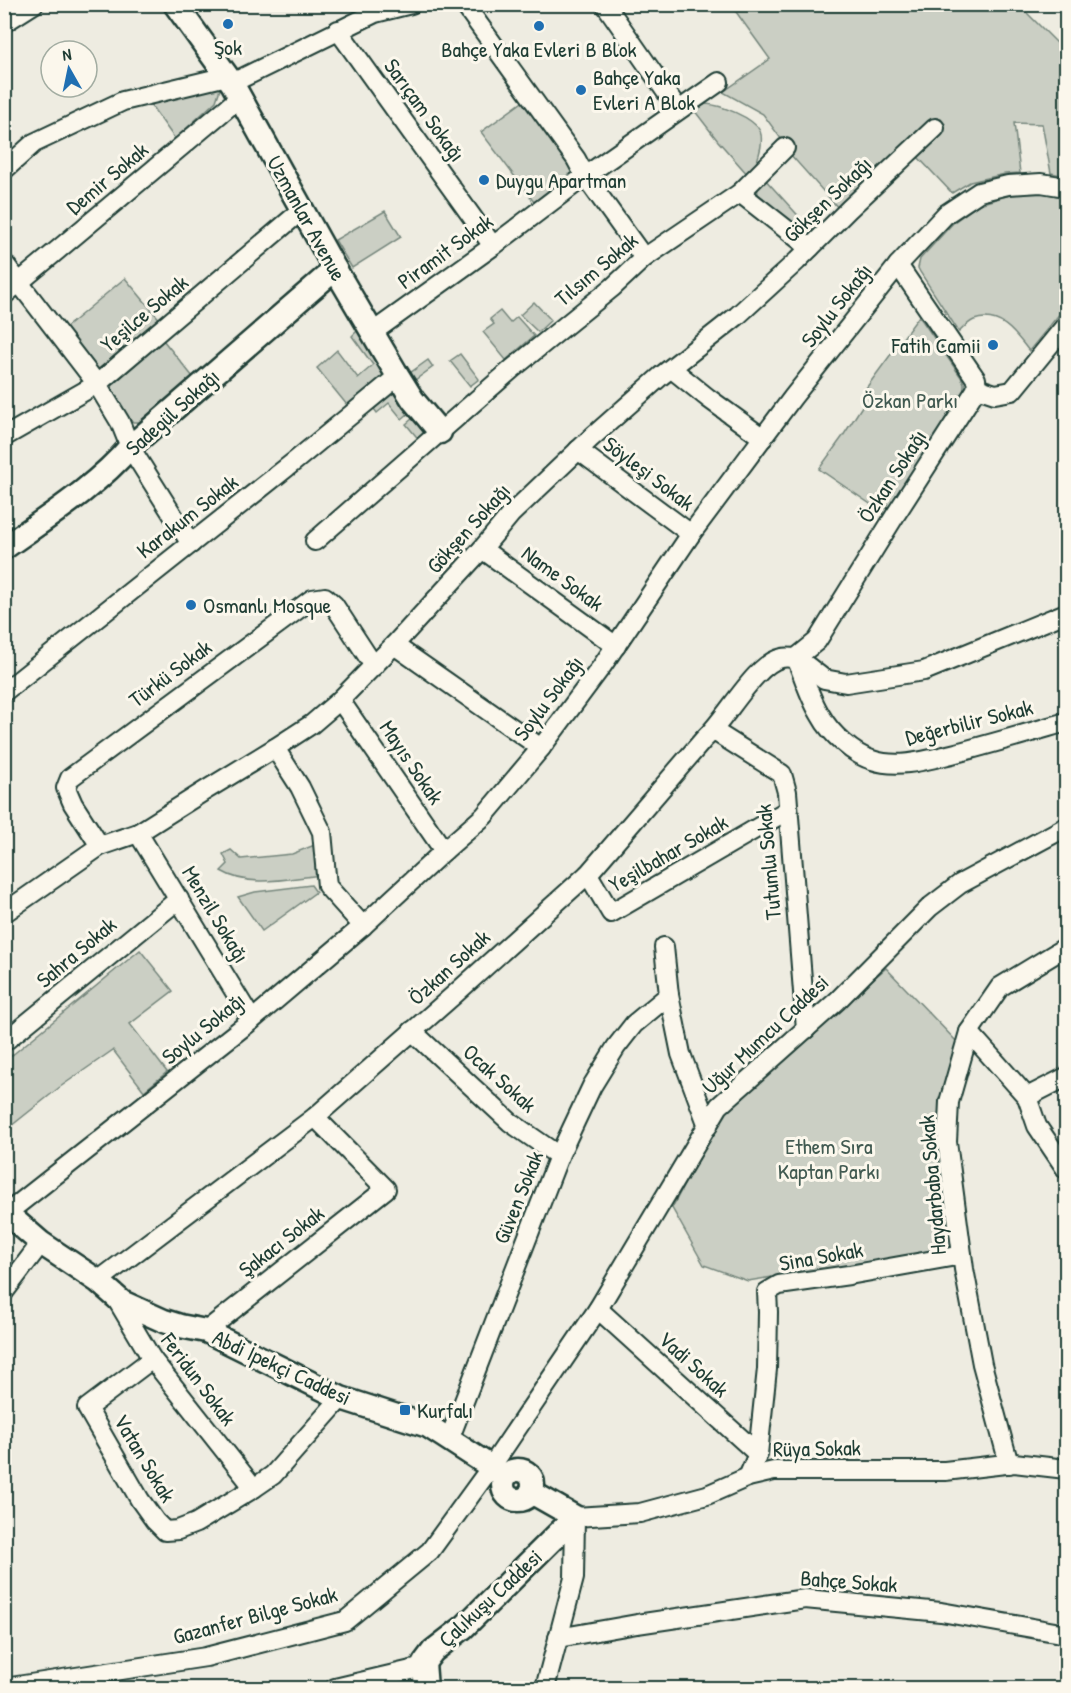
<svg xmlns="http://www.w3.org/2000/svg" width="1071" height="1693" font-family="'Patrick Hand',sans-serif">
	<rect width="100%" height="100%" fill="#eeece1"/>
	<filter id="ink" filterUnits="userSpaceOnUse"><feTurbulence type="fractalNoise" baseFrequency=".0167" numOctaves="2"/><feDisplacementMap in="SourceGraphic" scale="12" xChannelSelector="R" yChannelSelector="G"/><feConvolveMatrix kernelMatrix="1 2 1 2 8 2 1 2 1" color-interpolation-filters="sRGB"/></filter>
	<g filter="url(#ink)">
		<!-- green -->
		<g fill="#cbcfc4" stroke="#75867c" stroke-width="1.5">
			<polygon points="731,5 1019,5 1066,52 1066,176 1051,173 1042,124 1014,123 1020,173 1005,174 970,182 952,193 917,156 945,128 945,124 941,119 936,119 840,210 789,153 790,151 763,114 723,92 770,59"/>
			<polygon points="218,86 220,89 216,101 175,139 150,104 201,88"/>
			<polygon points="525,100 573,171 534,202 481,132"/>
			<path d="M706 104C720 105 753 117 760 131 765 143 756 167 749 176L718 141 694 110Z"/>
			<polygon points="763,177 815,234 791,223 761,200 758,194 757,185"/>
			<path d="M1039 192 1066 198V306L1029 351C1016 334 1000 311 974 320 969 322 963 328 959 332L920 272 918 268 920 259 954 222 979 204 1010 195Z"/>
			<polygon points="385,211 401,237 352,268 335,240"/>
			<polygon points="125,278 161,321 103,370 96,370 64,329"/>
			<polygon points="534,302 551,320 538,332 520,315"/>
			<polygon points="500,311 510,323 517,317 534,336 506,360 483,332 494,324 490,319"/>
			<polygon points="919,316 961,377 964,383 964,393 888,516 819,469 843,436 866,400 861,395"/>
			<polygon points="360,328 384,368 383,376 347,405 317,368 337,350 358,378 373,365 352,336"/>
			<path d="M163 340 193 377 139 422H133C124 413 113 400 110 387Z"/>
			<polygon points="460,354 479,379 470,386 450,361"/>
			<polygon points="428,360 433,367 415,380 410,373"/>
			<polygon points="394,393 409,413 402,419 389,403 377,413 374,409"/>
			<polygon points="413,418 426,436 420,441 406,424"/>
			<path d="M317 844 322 875C289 878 251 889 221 871L228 864 223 854 231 850 241 859 292 854Z"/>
			<polygon points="311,885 316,892 262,931 238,897 255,892"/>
			<polygon points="140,950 173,991 130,1024 167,1072 144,1091 113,1050 60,1087 6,1130 4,1128 5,1061"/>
			<polygon points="886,968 957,1042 941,1101 937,1134 946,1232 942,1242 934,1251 748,1281 704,1265 672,1208 725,1107"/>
		</g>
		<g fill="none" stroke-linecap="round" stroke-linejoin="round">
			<defs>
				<g id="minor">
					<polyline points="464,4 576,159 585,176 644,258"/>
					<polyline points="605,4 678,109"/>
					<polyline points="4,23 34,4"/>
					<polyline points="338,30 493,246"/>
					<polyline points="232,83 375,13 411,4"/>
					<polyline points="4,170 34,143 123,101 227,76"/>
					<polyline points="740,193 810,248"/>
					<polyline points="4,263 97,384 120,422 130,447 191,544"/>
					<polyline points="898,265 976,379 977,388"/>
					<polyline points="4,295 239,98"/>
					<polyline points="373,332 493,246 585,176 719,82"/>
					<polyline points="672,369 708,398 763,438"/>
					<polyline points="4,437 97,384 302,210"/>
					<polyline points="578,450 691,534"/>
					<polyline points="315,541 512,369 613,287 644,258 740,193 785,148"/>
					<polyline points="482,549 616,646"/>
					<polyline points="394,645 541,748"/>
					<polyline points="796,658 817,641 896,514 977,388 995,394 1012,391 1066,325"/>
					<path d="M796 658C804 677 810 699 821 716 830 733 854 755 872 760 898 769 927 760 952 754 991 744 1028 733 1066 722"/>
					<polyline points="797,658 824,679 846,683 924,671 1066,613"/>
					<polyline points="4,692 295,461 398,376"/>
					<polyline points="340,700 444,851"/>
					<polyline points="714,731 782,774 787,792 806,1029"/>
					<polyline points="275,748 300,787 322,832 327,886 363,926"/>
					<polyline points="138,833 252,1020"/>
					<polyline points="100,846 73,804 66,788 70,778 312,599 325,597 334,605 374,666"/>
					<polyline points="588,874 611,913 788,810"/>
					<polyline points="4,913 100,846 138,833 206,790 275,748 312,724 340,700 394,645 482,549 511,514 591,438 661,376 737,316 797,261 849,209 935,128"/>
					<polyline points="664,947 669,995 681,1054 708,1126"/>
					<polyline points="412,1031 510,1122 559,1156"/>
					<polyline points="969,1032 1027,1097 1037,1126 1066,1169"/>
					<polyline points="4,1042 179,899"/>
					<polyline points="1027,1097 1066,1077"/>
					<polyline points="7,1213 252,1020 363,926 444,851 484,816 541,748 602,666 691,534 793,397 898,265 946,214 979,192 1008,185 1041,183 1066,187"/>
					<path d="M98 1281 315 1117 455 994 588 874 704 739C726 720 755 663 782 658 786 657 792 658 796 658"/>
					<polyline points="4,1292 41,1243"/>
					<polyline points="114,1295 152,1359 254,1488"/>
					<polyline points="598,1309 758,1454"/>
					<polyline points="206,1331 386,1189 315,1117"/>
					<polyline points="152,1359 87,1408 140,1500 155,1521 165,1531 178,1530 196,1523 254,1488 273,1475 341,1398"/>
					<polyline points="449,1440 559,1156 592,1086 616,1047 634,1024 669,995"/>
					<polyline points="1009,1464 982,1364 964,1269 947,1142 949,1102 969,1032 1000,987 1066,947"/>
					<polyline points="748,1477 758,1454 767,1369 768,1312 767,1292 779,1285 849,1275 962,1255"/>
					<polyline points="558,1638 637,1624 805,1599 941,1612 1066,1634"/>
					<polyline points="4,1688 206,1657 345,1621 430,1551 491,1467 598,1309 719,1106 837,1001 930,907 960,884 1066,827"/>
					<polyline points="335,1688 424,1667"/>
					<polyline points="545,1688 574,1578 575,1517 640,1513 707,1495 748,1477 774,1471 945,1471 1014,1463 1066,1469"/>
				</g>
				<g id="tertiary">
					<polyline points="175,4 232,83 335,269 398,376 413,400 440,432"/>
					<path d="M4 548C46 518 97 486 130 447L335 269"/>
					<polyline points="4,1211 41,1243 98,1281 122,1302 164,1321 180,1326 206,1331 341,1398 428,1426 505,1476"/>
					<circle cx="518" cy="1485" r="15"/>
					<polyline points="426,1688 424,1663 433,1651 464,1627 575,1517 531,1492"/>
				</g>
			</defs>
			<!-- minor casing -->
			<use href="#minor" stroke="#1f3d34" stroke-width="22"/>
			<!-- tertiary casing -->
			<use href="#tertiary" stroke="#1f3d34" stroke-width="27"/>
			<!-- minor -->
			<use href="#minor" stroke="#fbf7ec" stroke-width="18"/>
			<!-- tertiary -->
			<use href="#tertiary" stroke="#fbf7ec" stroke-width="22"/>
		</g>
	</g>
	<!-- markers -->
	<g fill="#1f6fb2" stroke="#fbf7ec" stroke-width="2">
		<circle cx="228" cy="24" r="6"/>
		<circle cx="539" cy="26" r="6"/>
		<circle cx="581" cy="90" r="6"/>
		<circle cx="484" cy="180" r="6"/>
		<circle cx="993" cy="345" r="6"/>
		<circle cx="191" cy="605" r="6"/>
		<rect x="399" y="1404" width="12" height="12" rx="3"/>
	</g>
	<g text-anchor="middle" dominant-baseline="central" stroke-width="6" stroke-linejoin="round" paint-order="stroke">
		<!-- poi labels -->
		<g font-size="22" fill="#1f3d34" stroke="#fbf7ec" text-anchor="start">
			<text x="228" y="47" text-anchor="middle">Şok</text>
			<text x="539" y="49" text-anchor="middle">Bahçe Yaka Evleri B Blok</text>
			<text x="593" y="77">Bahçe Yaka<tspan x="593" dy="25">Evleri A Blok</tspan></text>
			<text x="496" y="180">Duygu Apartman</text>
			<text x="981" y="345" text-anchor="end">Fatih Camii</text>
			<text x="203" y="605">Osmanlı Mosque</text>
			<text x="417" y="1410">Kurfalı</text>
		</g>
		<!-- street labels -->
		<g font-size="22" fill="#1f3d34" stroke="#fbf7ec">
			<text transform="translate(425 110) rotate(54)">Sarıçam Sokağı</text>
			<text transform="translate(107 178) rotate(-40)">Demir Sokak</text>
			<text transform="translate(827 199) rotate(-44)">Gökşen Sokağı</text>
			<text transform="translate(307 218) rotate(61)">Uzmanlar Avenue</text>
			<text transform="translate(445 251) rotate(-36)">Piramit Sokak</text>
			<text transform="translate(596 269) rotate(-40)">Tılsım Sokak</text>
			<text transform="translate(836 305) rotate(-52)">Soylu Sokağı</text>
			<text transform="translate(144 313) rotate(-40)">Yeşilce Sokak</text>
			<text transform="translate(172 412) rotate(-42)">Sadegül Sokağı</text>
			<text transform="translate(649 473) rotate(37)">Söyleşi Sokak</text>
			<text transform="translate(892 476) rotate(-57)">Özkan Sokağı</text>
			<text transform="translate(187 516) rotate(-38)">Karakum Sokak</text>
			<text transform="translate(468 528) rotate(-48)">Gökşen Sokağı</text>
			<text transform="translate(563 578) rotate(36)">Name Sokak</text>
			<text transform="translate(170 673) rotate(-37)">Türkü Sokak</text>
			<text transform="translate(548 698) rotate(-53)">Soylu Sokağı</text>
			<text transform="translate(969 722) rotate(-14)">Değerbilir Sokak</text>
			<text transform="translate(412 762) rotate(56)">Mayıs Sokak</text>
			<text transform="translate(668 853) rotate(-30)">Yeşilbahar Sokak</text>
			<text transform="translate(768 862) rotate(-95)">Tutumlu Sokak</text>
			<text transform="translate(216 914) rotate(59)">Menzil Sokağı</text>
			<text transform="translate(76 952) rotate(-40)">Sahra Sokak</text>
			<text transform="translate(449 967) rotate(-42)">Özkan Sokak</text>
			<text transform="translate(203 1028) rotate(-39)">Soylu Sokağı</text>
			<text transform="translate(765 1034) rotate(-43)">Uğur Mumcu Caddesi</text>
			<text transform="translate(500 1078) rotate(42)">Ocak Sokak</text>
			<text transform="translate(932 1185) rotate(-95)">Haydarbaba Sokak</text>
			<text transform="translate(518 1197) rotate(-68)">Güven Sokak</text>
			<text transform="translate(281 1241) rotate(-38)">Şakacı Sokak</text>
			<text transform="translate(821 1256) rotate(-10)">Sina Sokak</text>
			<text transform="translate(694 1364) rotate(42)">Vadi Sokak</text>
			<text transform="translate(282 1367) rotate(25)">Abdi İpekçi Caddesi</text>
			<text transform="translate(199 1379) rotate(53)">Feridun Sokak</text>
			<text transform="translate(817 1448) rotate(-1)">Rüya Sokak</text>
			<text transform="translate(145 1458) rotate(59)">Vatan Sokak</text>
			<text transform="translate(849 1581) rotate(4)">Bahçe Sokak</text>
			<text transform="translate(490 1598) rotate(-43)">Çalıkuşu Caddesi</text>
			<text transform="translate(255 1615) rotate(-15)">Gazanfer Bilge Sokak</text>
		</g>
		<!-- park labels -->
		<g font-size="22" fill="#415a51" stroke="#fbf7ec">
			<text x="910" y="400">Özkan Parkı</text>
			<text x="829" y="1146">Ethem Sıra<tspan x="829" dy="25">Kaptan Parkı</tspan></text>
		</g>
	</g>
	<!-- margin -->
	<rect width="1071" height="1693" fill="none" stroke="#fbf7ec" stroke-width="24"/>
	<rect x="12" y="12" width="1047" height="1669" fill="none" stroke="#1f3d34" stroke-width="2" filter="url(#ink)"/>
	<!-- north arrow -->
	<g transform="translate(69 69) rotate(351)"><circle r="28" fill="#fbf7ec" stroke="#a3ada2" stroke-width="1.5"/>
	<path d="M0-4.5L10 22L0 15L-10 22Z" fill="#1f6fb2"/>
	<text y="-9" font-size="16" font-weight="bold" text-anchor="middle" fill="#1f3d34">N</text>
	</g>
</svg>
